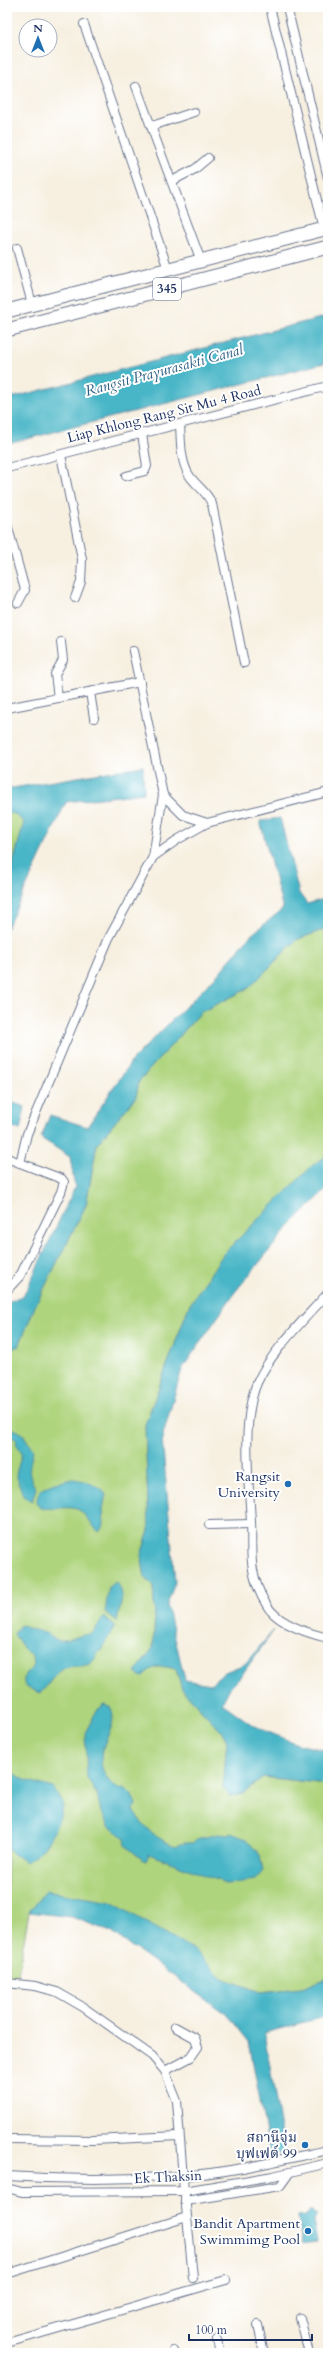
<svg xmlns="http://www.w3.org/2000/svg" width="335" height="2360" font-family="Cardo,'Noto Serif Thai',serif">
	<rect width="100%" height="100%" fill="#fff"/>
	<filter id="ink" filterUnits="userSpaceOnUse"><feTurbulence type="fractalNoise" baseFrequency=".025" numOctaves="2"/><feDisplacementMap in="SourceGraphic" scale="8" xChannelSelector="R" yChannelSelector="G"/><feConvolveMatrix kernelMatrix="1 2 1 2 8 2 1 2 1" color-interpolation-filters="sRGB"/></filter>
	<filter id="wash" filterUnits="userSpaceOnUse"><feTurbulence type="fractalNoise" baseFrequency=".012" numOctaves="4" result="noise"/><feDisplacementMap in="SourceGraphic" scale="16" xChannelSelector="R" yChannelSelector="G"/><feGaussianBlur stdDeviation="0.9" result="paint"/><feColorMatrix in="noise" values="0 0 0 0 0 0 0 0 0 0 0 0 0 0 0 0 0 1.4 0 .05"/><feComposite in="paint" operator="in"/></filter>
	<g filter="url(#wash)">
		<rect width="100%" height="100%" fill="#f7f0e1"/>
		<!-- green -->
		<g fill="#aed47d" stroke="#64826e">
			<polygon points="13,813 24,822 12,868 7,869 7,814"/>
			<polygon points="328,928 328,1155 313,1165 189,1306 145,1425 149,1531 141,1555 145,1577 153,1586 155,1617 153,1648 135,1673 162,1666 176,1669 182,1689 222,1732 227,1741 223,1788 243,1793 263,1777 328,1784 328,1978 302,1988 260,1992 222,1978 194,1950 45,1891 29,1912 16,1985 7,1984 7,1350 19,1346 35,1306 86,1205 97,1144 136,1097 139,1081 201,1012 249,988 296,940"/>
		</g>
		<!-- water -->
		<g fill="#4ab6c7" stroke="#327292">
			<polygon points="328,316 328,362 7,444 7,399"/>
			<polygon points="143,766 144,793 66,802 7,928 7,869 12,868 24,822 13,813 7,814 7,789"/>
			<polygon points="280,818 299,893 307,904 328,898 328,928 296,940 249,988 201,1012 139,1081 136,1097 97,1144 86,1205 35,1306 19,1346 7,1350 7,1302 23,1297 75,1187 70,1157 41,1138 50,1115 87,1127 133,1059 218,974 251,935 283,909 260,821"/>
			<polygon points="7,1101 25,1107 20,1130 7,1125"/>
			<path d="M328 1155V1188L292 1223 235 1292 182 1369 162 1438 175 1582 167 1605 185 1680 211 1684 225 1672 245 1664 274 1630 241 1676 231 1686 222 1703 254 1726 297 1744 328 1751V1784L263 1777 243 1793 230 1796 223 1788 227 1741 222 1732 182 1689 176 1669C161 1665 153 1665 142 1677L135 1673 153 1648 155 1617 153 1586 145 1577 141 1555 149 1531 145 1425 189 1306 224 1253 313 1165Z"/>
			<path d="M7 1410 10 1412V1426L13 1430H16L23 1434 33 1450C30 1465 26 1475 36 1488L32 1501 23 1496 16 1474 22 1453 16 1443 17 1440 7 1434Z"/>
			<path d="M73 1479C85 1480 97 1485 106 1494L103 1509 104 1525 99 1532C92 1526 86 1515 79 1510 71 1505 51 1510 40 1508L36 1502 40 1490 52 1484Z"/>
			<path d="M116 1582C127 1592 119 1609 117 1622L105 1612 109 1587Z"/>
			<path d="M104 1617 115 1626C111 1635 104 1642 101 1651L98 1652C90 1674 75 1661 61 1670 52 1676 47 1689 39 1693 29 1687 21 1690 25 1674 35 1667 36 1665 31 1654L26 1652 14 1634 20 1625C28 1629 36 1630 45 1633 52 1636 54 1642 64 1640 74 1639 82 1634 92 1634Z"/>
			<path d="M105 1705 111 1708C121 1731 88 1750 107 1778 109 1782 115 1786 118 1789L124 1788 131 1794 136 1804 134 1810C142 1828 158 1840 176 1846L184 1843H193L196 1839 219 1834 228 1835 231 1833 246 1839 260 1855 263 1871 255 1880 228 1884 149 1854 146 1861 143 1860 126 1846 125 1838 109 1826 101 1812 97 1795 87 1777 85 1733 97 1710Z"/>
			<path d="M7 1769 25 1780 53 1788 64 1805C57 1827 47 1852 25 1862L7 1849Z"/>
			<polygon points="45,1891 111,1902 194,1950 222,1978 260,1992 302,1988 328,1978 328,2016 264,2033 285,2152 270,2155 249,2042 227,2014 111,1932 72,1917 29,1912"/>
			<polygon points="311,2210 316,2215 313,2220 317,2242 302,2244 298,2216 305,2215"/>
		</g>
	</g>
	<g filter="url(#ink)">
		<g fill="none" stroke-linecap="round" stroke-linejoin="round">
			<defs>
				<g id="street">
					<polyline points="270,7 324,229"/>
					<polyline points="287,7 328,178"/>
					<polyline points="84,24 168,269"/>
					<polyline points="136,86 201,261"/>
					<polyline points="152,126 194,112"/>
					<polyline points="172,181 195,169 208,158"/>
					<polyline points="17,248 32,304"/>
					<path d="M180 424C181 440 180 460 189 475 197 487 206 490 212 504L244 663"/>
					<polyline points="61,455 82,559 81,582 75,598"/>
					<polyline points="7,468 328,386"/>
					<polyline points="126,476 145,471 147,466 142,434"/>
					<polyline points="7,524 25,590 18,603"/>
					<polyline points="133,651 163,795 183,815 207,823 328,792"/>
					<polyline points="90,692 94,718"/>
					<polyline points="58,698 55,674 63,660 61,642"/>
					<polyline points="7,708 140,682"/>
					<polyline points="153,857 177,840 207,823"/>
					<polyline points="7,1158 62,1179 64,1182 61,1192 20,1276 7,1290"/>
					<polyline points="20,1163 27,1134 109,938 153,857 163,795"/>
					<path d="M328 1293C305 1319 271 1351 257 1383 241 1421 249 1481 251 1522 252 1538 250 1554 253 1570 255 1581 260 1594 266 1604 277 1624 307 1633 328 1638"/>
					<polyline points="209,1525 251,1524"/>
					<polyline points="7,1983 35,1986 57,1992 83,2007 152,2056 165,2071 177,2101 184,2191"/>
					<polyline points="165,2071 191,2057 198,2047 195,2038 175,2027"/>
					<polyline points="7,2139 93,2140 179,2136"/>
					<path d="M7 2176C64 2180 123 2180 181 2176 230 2173 280 2160 328 2150"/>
					<polyline points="7,2188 22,2192 184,2191 273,2176 328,2163"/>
					<polyline points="185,2196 193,2278"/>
					<polyline points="185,2201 280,2186 290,2172"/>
					<polyline points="7,2274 187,2217"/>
					<polyline points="300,2318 309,2353"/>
					<polyline points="258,2325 264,2353"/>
					<polyline points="217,2340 220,2353"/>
					<polyline points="7,2343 226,2280"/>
					<polyline points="173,2351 174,2353"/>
				</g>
				<g id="primary">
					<polyline points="7,311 328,228"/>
					<polyline points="7,330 328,247"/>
				</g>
			</defs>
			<!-- street casing -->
			<use href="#street" stroke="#68738c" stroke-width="10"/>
			<!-- primary casing -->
			<use href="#primary" stroke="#68738c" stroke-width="15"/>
			<!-- street -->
			<use href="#street" stroke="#fff" stroke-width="8"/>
			<!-- primary -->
			<use href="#primary" stroke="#fff" stroke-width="13"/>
		</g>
	</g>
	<!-- markers -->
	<g fill="#1f6fb2" stroke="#fff" stroke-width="1.5">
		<circle cx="288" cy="1484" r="4"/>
		<circle cx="305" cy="2145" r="4"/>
		<circle cx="308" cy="2231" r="4"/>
	</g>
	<g text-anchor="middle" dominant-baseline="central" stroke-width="4" stroke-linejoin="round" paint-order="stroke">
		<!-- shield labels -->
		<rect fill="#fff" stroke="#5f6d8e" stroke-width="1" x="153" y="278" width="28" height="22" rx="3"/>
		<g font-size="13" font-weight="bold" fill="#1b2f5e">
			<text x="167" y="289">345</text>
		</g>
		<!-- street labels -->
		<g font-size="14" fill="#1b2f5e" stroke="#fff">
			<text transform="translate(164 414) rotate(-14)">Liap Khlong Rang Sit Mu 4 Road</text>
			<text transform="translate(168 2177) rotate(-3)">Ek Thaksin</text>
		</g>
		<!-- poi labels -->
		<g font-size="14" fill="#1b2f5e" stroke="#fff" text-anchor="end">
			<text x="280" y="1476">Rangsit<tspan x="280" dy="16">University</tspan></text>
			<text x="297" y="2137">สถานีจุ่ม<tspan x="297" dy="16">บุฟเฟต์ 99</tspan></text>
			<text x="300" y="2223">Bandit Apartment<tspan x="300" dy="16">Swimmimg Pool</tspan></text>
		</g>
		<!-- water labels -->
		<g font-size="15" font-style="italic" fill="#2b5e83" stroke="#fff">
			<text transform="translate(164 370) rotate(-15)">Rangsit Prayurasakti Canal</text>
		</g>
	</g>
	<!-- margin -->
	<rect width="335" height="2360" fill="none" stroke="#fff" stroke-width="24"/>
	<!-- north arrow -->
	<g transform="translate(38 38)"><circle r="19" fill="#ffffff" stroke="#a4acbf"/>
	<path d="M0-3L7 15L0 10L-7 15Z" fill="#1f6fb2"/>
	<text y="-6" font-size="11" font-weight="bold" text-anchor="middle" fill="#1b2f5e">N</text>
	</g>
	<!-- scale -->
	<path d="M189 2334v6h123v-6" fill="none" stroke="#1b2f5e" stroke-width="2"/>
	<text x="195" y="2334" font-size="12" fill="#1b2f5e" stroke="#ffffff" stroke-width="3" paint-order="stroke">100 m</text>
</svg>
